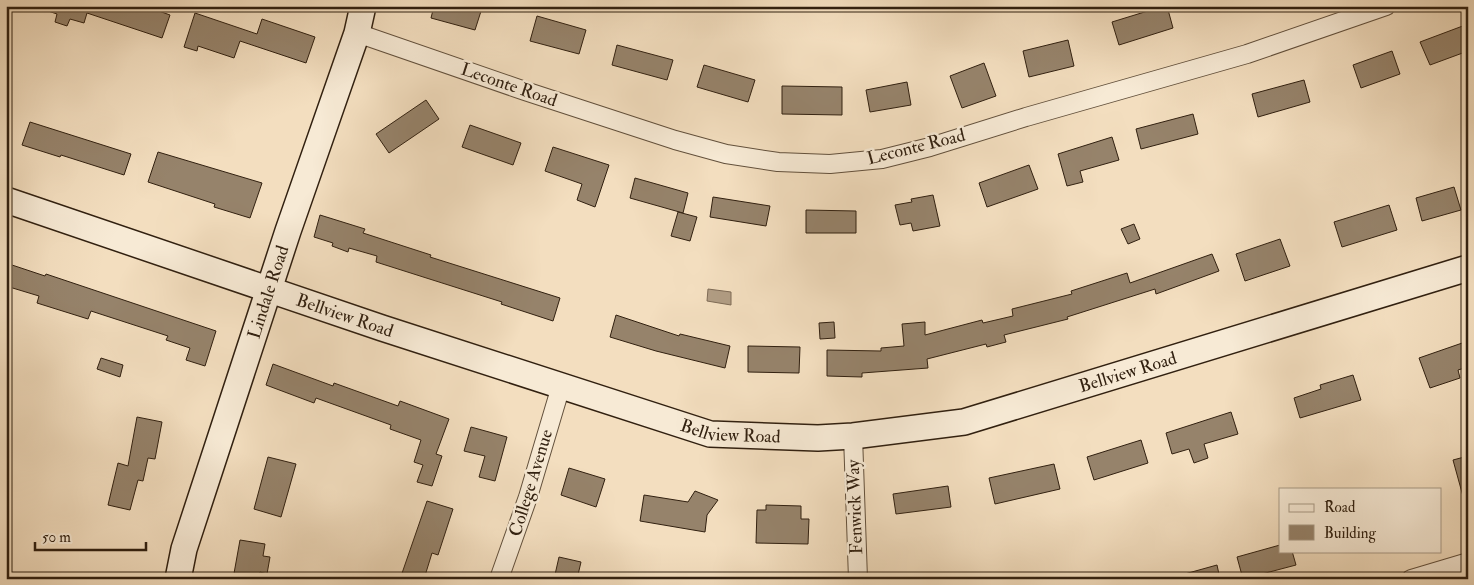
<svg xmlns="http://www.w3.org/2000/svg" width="1474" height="585" font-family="'IM FELL Double Pica',serif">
	<rect width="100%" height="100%" fill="#f3debf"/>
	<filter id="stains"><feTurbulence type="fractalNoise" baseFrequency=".004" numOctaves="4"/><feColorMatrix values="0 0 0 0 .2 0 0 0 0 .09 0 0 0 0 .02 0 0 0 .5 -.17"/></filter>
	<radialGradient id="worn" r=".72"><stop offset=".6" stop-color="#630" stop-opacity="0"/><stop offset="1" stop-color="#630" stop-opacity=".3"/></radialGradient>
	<!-- water -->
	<polygon fill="#b19d84" stroke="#7e6b56" points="708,289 731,292 731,305 707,301"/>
	<!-- building -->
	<g fill="#96836b" stroke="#312010">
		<polygon points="40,6 145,6 170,15 162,38 87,13 84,23 70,19 67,26 55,22 57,14 39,8"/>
		<polygon points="434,6 474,6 482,8 475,30 431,18"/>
		<polygon points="1164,6 1167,6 1173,28 1119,45 1112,22"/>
		<polygon points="195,13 257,34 262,19 315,37 306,63 240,41 234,58 198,46 197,51 184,47"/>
		<polygon points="537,16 586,30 579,54 530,41"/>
		<polygon points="1468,24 1468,51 1430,65 1420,42"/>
		<polygon points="1068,40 1074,66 1029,77 1023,51"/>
		<polygon points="617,45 673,60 667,80 612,65"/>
		<polygon points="1392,51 1400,74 1361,88 1353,65"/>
		<polygon points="984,63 996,96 962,108 950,76"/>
		<polygon points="704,65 755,80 748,102 697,87"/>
		<polygon points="1304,80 1310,102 1258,117 1252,94"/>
		<polygon points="907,82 911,105 870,112 866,90"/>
		<polygon points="782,86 842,87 842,115 782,114"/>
		<polygon points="426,100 439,119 389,153 376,134"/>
		<polygon points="1193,114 1198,134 1141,149 1136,129"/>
		<polygon points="30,122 131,154 124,175 61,155 60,157 22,145"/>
		<polygon points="470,125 521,143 513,165 462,147"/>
		<polygon points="1112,137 1119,160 1080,171 1083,182 1067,186 1058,154"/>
		<polygon points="553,147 609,165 595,207 577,200 582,184 545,171"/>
		<polygon points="158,152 262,183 250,218 214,207 215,204 148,182"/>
		<polygon points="1029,165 1038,189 987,207 979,183"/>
		<polygon points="635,178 688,193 683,213 630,198"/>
		<polygon points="1454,187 1461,210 1422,221 1416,198"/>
		<polygon points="933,195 940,226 913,231 911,223 900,225 895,205 912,202 911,199"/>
		<polygon points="713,197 770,206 766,226 710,217"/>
		<polygon points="1389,205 1397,230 1342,247 1334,222"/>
		<polygon points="806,210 856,211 856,233 806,233"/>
		<polygon points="678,212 697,217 690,241 671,236"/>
		<polygon points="320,215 365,229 363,233 431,255 430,257 560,298 553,321 501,304 502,302 376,262 377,256 349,248 348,252 332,246 333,243 314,237"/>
		<polygon points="1134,224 1140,239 1128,244 1121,229"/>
		<polygon points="1280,239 1290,266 1245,281 1236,254"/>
		<polygon points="1212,254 1219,271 1156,294 1155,289 1067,317 1068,319 1004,335 1006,342 987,347 986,344 927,359 928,368 862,373 862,377 827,376 827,350 881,351 881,348 904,346 902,324 925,322 925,335 982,320 983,323 1013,316 1012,309 1072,294 1071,291 1127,273 1130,283"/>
		<polygon points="6,263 45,276 46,274 216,331 205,366 186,360 190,348 166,340 168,336 91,311 88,319 37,303 39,296 6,286"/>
		<polygon points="616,315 679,336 680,334 730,346 725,368 656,351 610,337"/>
		<polygon points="834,322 835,338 820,339 819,323"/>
		<polygon points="1468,341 1468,367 1458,370 1460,378 1430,388 1419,358"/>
		<polygon points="748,346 800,347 799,373 748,372"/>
		<polygon points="101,358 123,365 120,377 97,369"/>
		<polygon points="273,364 333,386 334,383 398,406 400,401 449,419 436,454 442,456 432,486 417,482 423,465 414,462 421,440 390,429 391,425 316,398 314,403 266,385"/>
		<polygon points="1353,375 1361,400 1300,418 1294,398 1321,389 1320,385"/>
		<polygon points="1231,412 1238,434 1204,444 1208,458 1194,463 1189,449 1172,454 1166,433"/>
		<polygon points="137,417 162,422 155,459 148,458 143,481 138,480 130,510 108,505 118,463 128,466"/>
		<polygon points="471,427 507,437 495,481 479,477 485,456 464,451"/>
		<polygon points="1141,440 1148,463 1094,480 1087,457"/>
		<polygon points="1468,456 1468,500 1464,500 1453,460"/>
		<polygon points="268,457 296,464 281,517 254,509"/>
		<polygon points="1054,464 1060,489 995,504 989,478"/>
		<polygon points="569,468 605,479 596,507 561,495"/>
		<polygon points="948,486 951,507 896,514 893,494"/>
		<polygon points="695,491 718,500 707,515 705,532 640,521 644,495 688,502"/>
		<polygon points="427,501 453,509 438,555 432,553 424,579 400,579"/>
		<polygon points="766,505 801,506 801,519 809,519 808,544 756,543 757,510 766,510"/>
		<polygon points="240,540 265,544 263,556 270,557 267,574 260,572 259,579 233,579"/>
		<polygon points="1280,545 1280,551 1292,551 1296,565 1243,579 1237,557"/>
		<polygon points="559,557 581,562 577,579 554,579"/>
		<polygon points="1217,565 1220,579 1181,579 1181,575"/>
	</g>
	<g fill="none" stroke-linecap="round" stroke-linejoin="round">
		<defs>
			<g id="street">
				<polyline points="357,33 525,91 675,140 726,154 778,162 830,164 882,159 930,147 1026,117 1247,54 1386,6"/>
				<polyline points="853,436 858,579"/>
				<polyline points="499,579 528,497 561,386"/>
				<polyline points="1411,579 1468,562"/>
			</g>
			<g id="secondary">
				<path id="s1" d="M6 200 382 328 710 434 818 438 853 436 964 422 1468 268"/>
				<path id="s2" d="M178 579 184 549 288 231 357 33 363 6"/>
			</g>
		</defs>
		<!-- street casing -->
		<use href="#street" stroke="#62503c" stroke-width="20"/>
		<!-- secondary casing -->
		<use href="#secondary" stroke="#312010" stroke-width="28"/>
		<!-- street -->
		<use href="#street" stroke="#f7ead5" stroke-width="18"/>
		<!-- secondary -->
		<use href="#secondary" stroke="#f7ead5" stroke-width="25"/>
	</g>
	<g text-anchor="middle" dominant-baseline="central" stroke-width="5" stroke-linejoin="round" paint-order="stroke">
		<!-- street labels -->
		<g font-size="18" fill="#312010" stroke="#f7ead5">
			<text transform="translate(509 85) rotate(19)">Leconte Road</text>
			<text transform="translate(916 147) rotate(-14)">Leconte Road</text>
			<text stroke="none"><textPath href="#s2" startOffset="301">Lindale Road</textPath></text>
			<text stroke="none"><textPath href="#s1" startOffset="358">Bellview Road</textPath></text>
			<text stroke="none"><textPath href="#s1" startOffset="1168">Bellview Road</textPath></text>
			<text stroke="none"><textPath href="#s1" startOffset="762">Bellview Road</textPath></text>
			<text transform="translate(531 483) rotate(-73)">College Avenue</text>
			<text transform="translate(855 507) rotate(-92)">Fenwick Way</text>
		</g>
	</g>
	<!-- margin -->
	<rect width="1474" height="585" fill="none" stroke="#f3debf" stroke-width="25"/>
	<rect x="8" y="8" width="1459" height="570" fill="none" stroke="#312010" stroke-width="2.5"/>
	<rect x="12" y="12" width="1449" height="560" fill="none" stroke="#312010"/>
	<!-- legend -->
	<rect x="1279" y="488" width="162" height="65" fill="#f7ead5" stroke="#a89986"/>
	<rect x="1289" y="504" width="25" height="8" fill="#f7ead5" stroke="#a89986"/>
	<text x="1324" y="512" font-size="15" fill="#312010">Road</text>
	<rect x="1289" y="525" width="25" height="15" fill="#96836b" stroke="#a89986"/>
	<text x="1324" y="538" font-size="15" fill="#312010">Building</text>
	<!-- scale -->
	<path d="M35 542v8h111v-8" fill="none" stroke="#312010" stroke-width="2.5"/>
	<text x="42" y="542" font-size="15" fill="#312010" stroke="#f7ead5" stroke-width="4" paint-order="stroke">50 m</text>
	<rect width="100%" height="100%" filter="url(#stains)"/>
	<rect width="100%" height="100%" fill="url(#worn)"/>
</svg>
